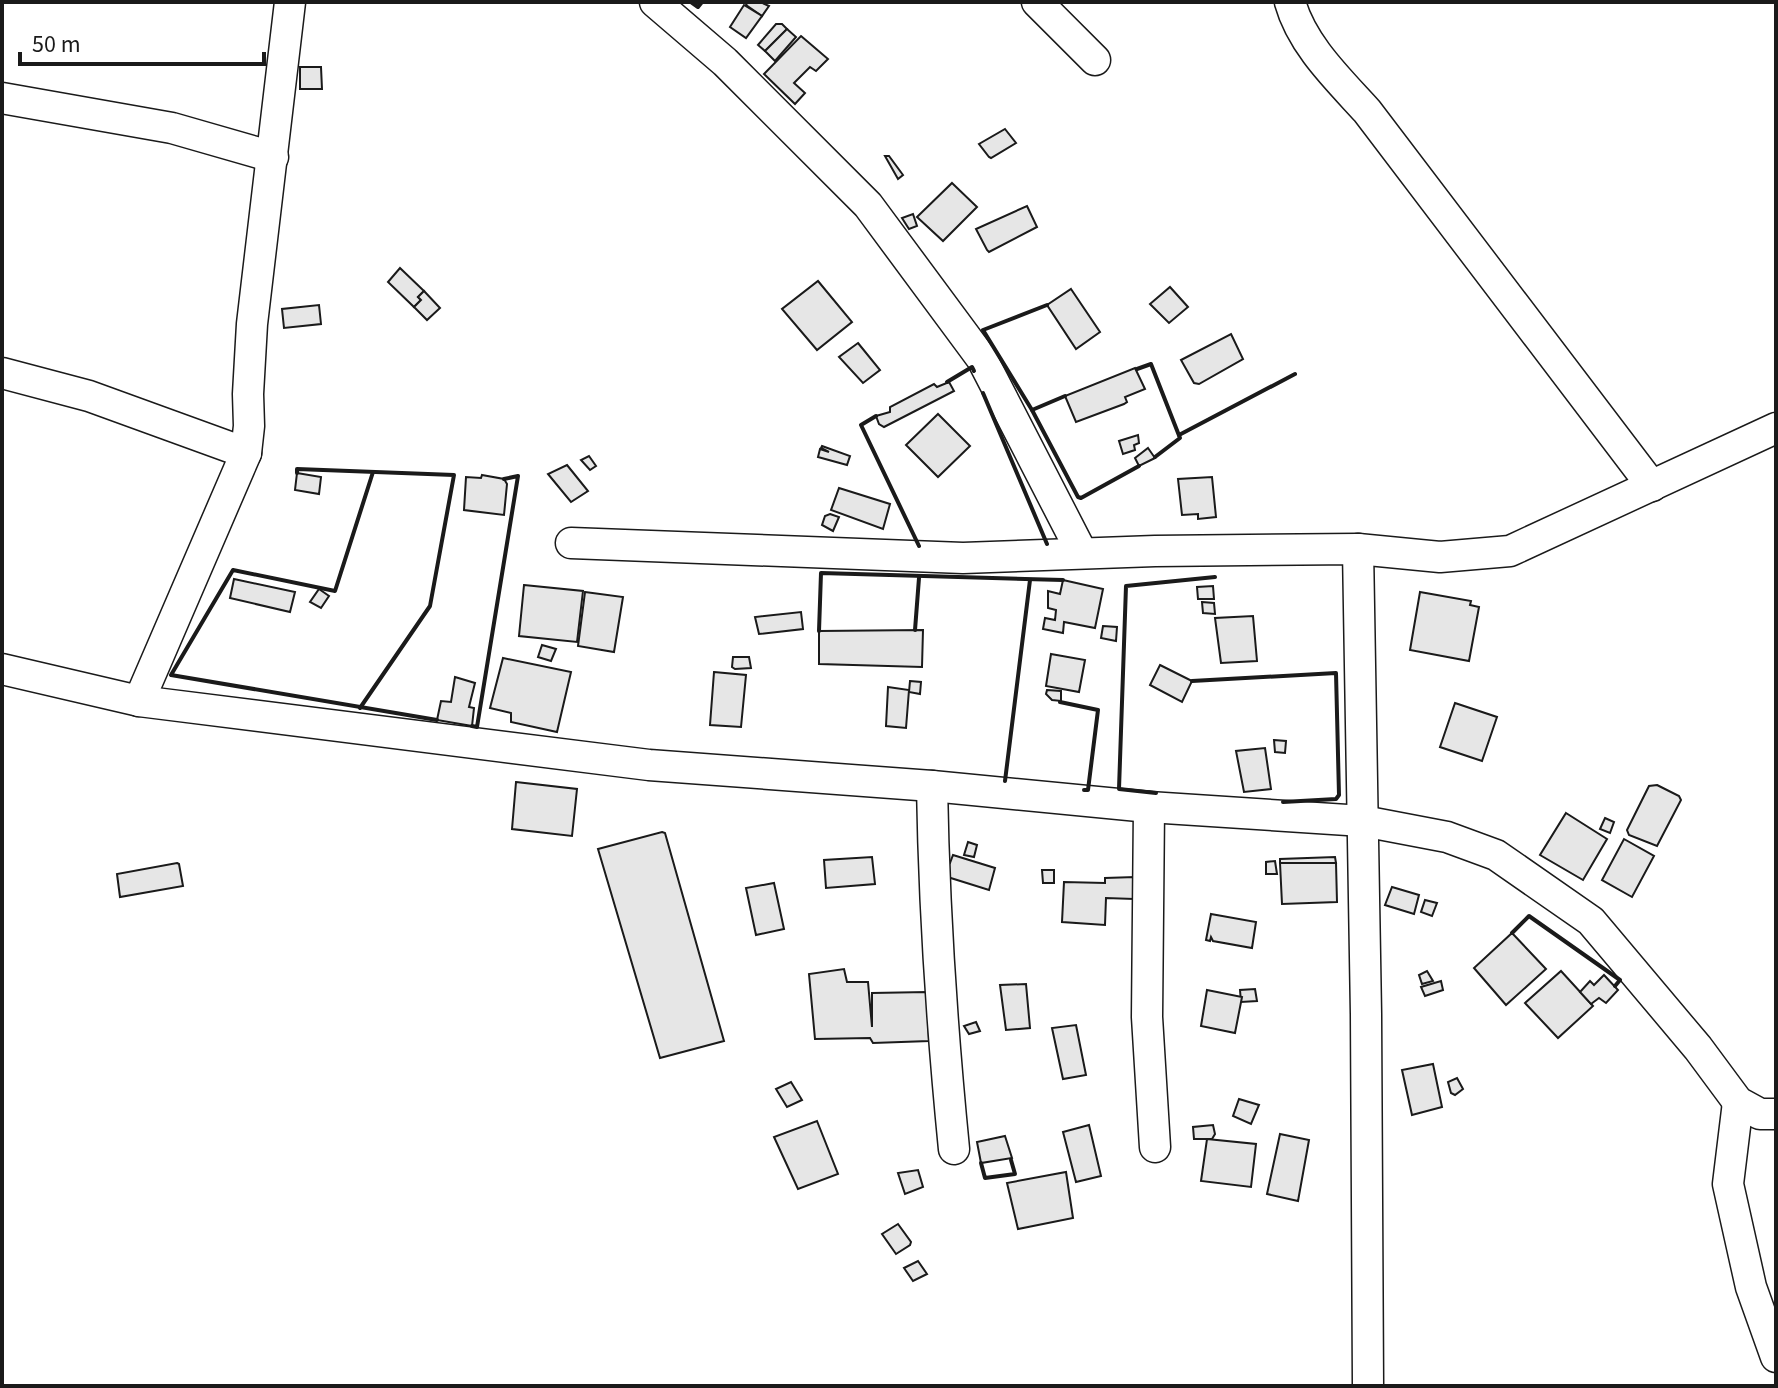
<svg xmlns="http://www.w3.org/2000/svg" width="1778" height="1388" font-family="'Source Sans 3',sans-serif">
	<rect width="100%" height="100%" fill="#fff"/>
	<!-- building -->
	<g fill="#e6e6e6" stroke="#1a1a1a" stroke-width="2">
		<polygon points="748,2 760,2 769,6 762,16 746,5"/>
		<polygon points="744,5 762,16 746,38 730,27"/>
		<polygon points="776,24 782,24 787,29 765,51 758,45"/>
		<polygon points="787,29 796,37 775,61 765,51"/>
		<polygon points="801,36 828,59 816,71 810,67 794,83 805,93 795,104 764,74"/>
		<polygon points="300,67 321,67 322,89 300,89"/>
		<polygon points="1005,129 1016,143 991,158 989,157 979,144"/>
		<polygon points="885,156 889,156 903,175 898,179"/>
		<polygon points="952,183 977,207 943,241 917,217"/>
		<polygon points="1027,206 1037,227 989,252 987,250 976,229"/>
		<polygon points="913,214 917,226 909,229 902,218"/>
		<polygon points="400,268 424,291 418,297 421,300 414,307 388,282"/>
		<polygon points="818,281 852,322 817,350 782,309"/>
		<polygon points="1170,287 1188,307 1169,323 1150,304"/>
		<polygon points="1071,289 1100,332 1076,349 1047,305"/>
		<polygon points="424,291 440,308 427,320 414,307 421,300 418,297"/>
		<polygon points="319,305 321,324 284,328 282,309"/>
		<polygon points="1231,334 1243,359 1199,384 1194,383 1181,360"/>
		<polygon points="858,343 880,370 863,383 839,357"/>
		<polygon points="1135,368 1145,389 1125,397 1127,402 1124,404 1076,422 1065,396"/>
		<polygon points="949,382 954,391 884,427 879,424 876,416 890,412 890,407 934,384 937,387"/>
		<polygon points="938,414 970,446 938,477 906,445"/>
		<polygon points="1138,435 1139,443 1134,445 1135,450 1123,454 1119,441"/>
		<polygon points="822,446 850,456 847,465 818,457 820,449 829,452 821,448"/>
		<polygon points="1148,448 1155,458 1139,466 1135,458"/>
		<polygon points="589,456 596,466 590,470 581,460"/>
		<polygon points="567,465 588,491 571,502 548,474"/>
		<polygon points="297,473 321,477 319,494 295,490"/>
		<polygon points="482,475 504,479 507,484 504,515 464,510 466,477 481,478"/>
		<polygon points="1212,477 1216,517 1198,519 1198,514 1182,515 1178,479"/>
		<polygon points="839,488 890,504 883,529 831,510"/>
		<polygon points="830,514 839,517 833,531 822,525 825,516"/>
		<polygon points="234,579 295,592 290,612 230,598"/>
		<polygon points="1063,580 1103,589 1095,628 1064,622 1063,633 1043,629 1045,618 1055,620 1056,610 1048,608 1048,591 1060,594"/>
		<polygon points="524,585 583,591 577,642 519,636"/>
		<polygon points="1213,586 1214,599 1198,599 1197,587"/>
		<polygon points="319,589 329,596 321,608 310,602"/>
		<polygon points="585,592 623,597 614,652 578,646"/>
		<polygon points="1420,592 1471,601 1470,605 1479,607 1469,661 1410,650"/>
		<polygon points="1202,602 1214,603 1215,614 1203,613"/>
		<polygon points="801,612 803,629 759,634 755,617"/>
		<polygon points="1253,616 1257,661 1221,663 1215,618"/>
		<polygon points="1103,626 1117,627 1116,641 1101,638"/>
		<polygon points="923,630 922,667 819,664 819,631"/>
		<polygon points="542,645 556,649 551,661 538,657"/>
		<polygon points="1051,654 1085,660 1079,692 1046,686"/>
		<polygon points="733,657 749,657 751,668 735,669 732,667"/>
		<polygon points="503,658 571,672 557,732 511,722 511,713 490,708"/>
		<polygon points="1160,665 1192,681 1182,702 1150,685"/>
		<polygon points="714,672 746,675 741,727 710,725"/>
		<polygon points="455,677 475,683 469,707 474,708 472,726 437,720 441,701 451,702"/>
		<polygon points="910,681 921,682 920,694 909,692"/>
		<polygon points="888,687 909,690 906,728 886,726"/>
		<polygon points="1047,690 1061,691 1061,701 1052,700 1046,694"/>
		<polygon points="1455,703 1497,717 1482,761 1440,747"/>
		<polygon points="1274,740 1286,741 1285,753 1275,752"/>
		<polygon points="1265,748 1271,789 1244,792 1236,751"/>
		<polygon points="516,782 577,789 572,836 512,829"/>
		<polygon points="1657,785 1679,796 1681,800 1657,846 1629,835 1627,830 1649,786"/>
		<polygon points="1566,813 1607,839 1583,880 1540,855"/>
		<polygon points="1605,818 1614,822 1610,833 1600,829"/>
		<polygon points="662,832 665,833 724,1041 660,1058 598,849"/>
		<polygon points="1624,839 1654,856 1632,897 1602,880"/>
		<polygon points="968,842 977,845 974,857 964,855"/>
		<polygon points="953,855 995,868 989,890 938,874 942,860 950,863"/>
		<polygon points="872,857 875,884 826,888 824,860"/>
		<polygon points="1335,857 1336,863 1280,863 1280,859"/>
		<polygon points="1275,861 1277,874 1266,874 1266,862"/>
		<polygon points="177,863 179,864 183,886 120,897 117,874"/>
		<polygon points="1280,863 1336,863 1337,902 1282,904"/>
		<polygon points="1042,870 1054,870 1054,883 1043,883"/>
		<polygon points="1135,877 1134,899 1106,898 1105,925 1062,922 1064,882 1105,883 1105,878"/>
		<polygon points="774,883 784,929 756,935 746,888"/>
		<polygon points="1392,887 1419,895 1414,914 1385,905"/>
		<polygon points="1425,900 1437,903 1432,916 1421,912"/>
		<polygon points="1211,914 1256,922 1252,948 1213,941 1211,937 1210,941 1206,940"/>
		<polygon points="1512,933 1546,969 1506,1005 1474,968"/>
		<polygon points="844,969 847,982 868,982 872,1027 872,993 927,992 929,1041 873,1043 870,1038 815,1039 809,974"/>
		<polygon points="1427,971 1433,981 1422,984 1419,975"/>
		<polygon points="1561,971 1593,1006 1558,1038 1525,1003"/>
		<polygon points="1604,975 1618,990 1606,1003 1599,998 1591,1004 1580,992 1590,981 1594,985"/>
		<polygon points="1441,981 1443,990 1425,996 1421,987"/>
		<polygon points="1026,984 1030,1028 1006,1030 1000,985"/>
		<polygon points="1255,989 1257,1001 1241,1002 1240,990"/>
		<polygon points="1207,990 1242,997 1235,1033 1201,1026"/>
		<polygon points="976,1022 980,1031 969,1034 964,1026"/>
		<polygon points="1076,1025 1086,1075 1063,1079 1052,1028"/>
		<polygon points="1433,1064 1442,1107 1412,1115 1402,1070"/>
		<polygon points="1457,1078 1463,1089 1455,1095 1451,1093 1448,1082"/>
		<polygon points="791,1082 802,1100 787,1107 776,1089"/>
		<polygon points="1239,1099 1259,1105 1251,1124 1233,1116"/>
		<polygon points="817,1121 838,1174 798,1189 774,1137"/>
		<polygon points="1089,1125 1101,1176 1076,1182 1063,1132"/>
		<polygon points="1213,1125 1215,1134 1212,1139 1194,1139 1193,1127"/>
		<polygon points="1280,1134 1309,1140 1298,1201 1267,1194"/>
		<polygon points="1005,1136 1012,1158 981,1163 977,1142"/>
		<polygon points="1207,1139 1256,1144 1251,1187 1201,1181"/>
		<polygon points="918,1170 923,1187 905,1194 898,1173"/>
		<polygon points="1066,1172 1073,1218 1018,1229 1007,1183"/>
		<polygon points="898,1224 911,1242 910,1245 896,1254 882,1234"/>
		<polygon points="918,1261 927,1274 913,1281 904,1268"/>
	</g>
	<g fill="none" stroke-linecap="round" stroke-linejoin="round">
		<defs>
			<g id="minor">
				<polyline points="655,2 725,62 868,205 982,359 1082,553"/>
				<polyline points="1037,2 1095,60"/>
				<path d="M1290 2C1302 45 1338 79 1367 111L1652 486"/>
				<polyline points="2,98 172,128 273,157"/>
				<polyline points="2,373 89,396 246,453"/>
				<polyline points="571,543 963,558 1155,551 1358,549 1366,1014 1368,1386"/>
				<polyline points="1358,549 1440,557 1510,551 1776,428"/>
				<polyline points="2,669 139,701 649,765 932,786 1149,807 1363,821 1447,837 1496,855 1591,921 1698,1048 1738,1102 1760,1114 1776,1114"/>
				<polyline points="139,701 246,453 249,426 248,394 252,324 290,2"/>
				<path d="M932 786C934 908 942 1028 954 1149"/>
				<polyline points="1149,807 1147,1017 1155,1147"/>
				<polyline points="1738,1102 1728,1184 1751,1287 1776,1357"/>
			</g>
		</defs>
		<!-- minor casing -->
		<use href="#minor" stroke="#1a1a1a" stroke-width="33"/>
		<!-- minor -->
		<use href="#minor" stroke="#fff" stroke-width="30"/>
		<!-- wall -->
		<g stroke="#1a1a1a" stroke-width="4">
			<polyline points="691,2 698,7 702,2"/>
			<polyline points="1137,369 1151,364 1180,438 1155,457"/>
			<polyline points="947,382 972,367 974,371"/>
			<polyline points="983,393 1047,544"/>
			<polyline points="1065,396 1032,410 1078,497 1081,498 1139,466"/>
			<polyline points="1032,410 983,330 1047,305"/>
			<polyline points="876,416 861,425 919,546"/>
			<polyline points="1179,435 1295,374"/>
			<polyline points="373,472 335,591 233,570 171,675 437,720"/>
			<polyline points="297,473 297,469 454,475 430,606 360,708"/>
			<polyline points="915,630 919,578"/>
			<polyline points="819,631 821,573 1063,580"/>
			<polyline points="1192,681 1336,673 1339,795 1336,799 1283,802"/>
			<polyline points="1060,702 1098,710 1088,790 1084,790"/>
			<polyline points="472,726 477,727 518,476 504,479"/>
			<polyline points="1005,781 1030,580"/>
			<polyline points="1156,793 1119,789 1126,586 1215,577"/>
			<polyline points="1512,933 1529,916 1620,980 1615,986"/>
			<polyline points="981,1163 985,1178 1015,1174 1011,1160"/>
		</g>
	</g>
	<!-- border -->
	<rect width="1778" height="1388" fill="none" stroke="#1a1a1a" stroke-width="8"/>
	<!-- scale -->
	<path d="M20 52v12h244v-12" fill="none" stroke="#1a1a1a" stroke-width="4"/>
	<text x="32" y="52" font-size="24" fill="#1a1a1a" stroke="#ffffff" stroke-width="6" paint-order="stroke">50 m</text>
</svg>
